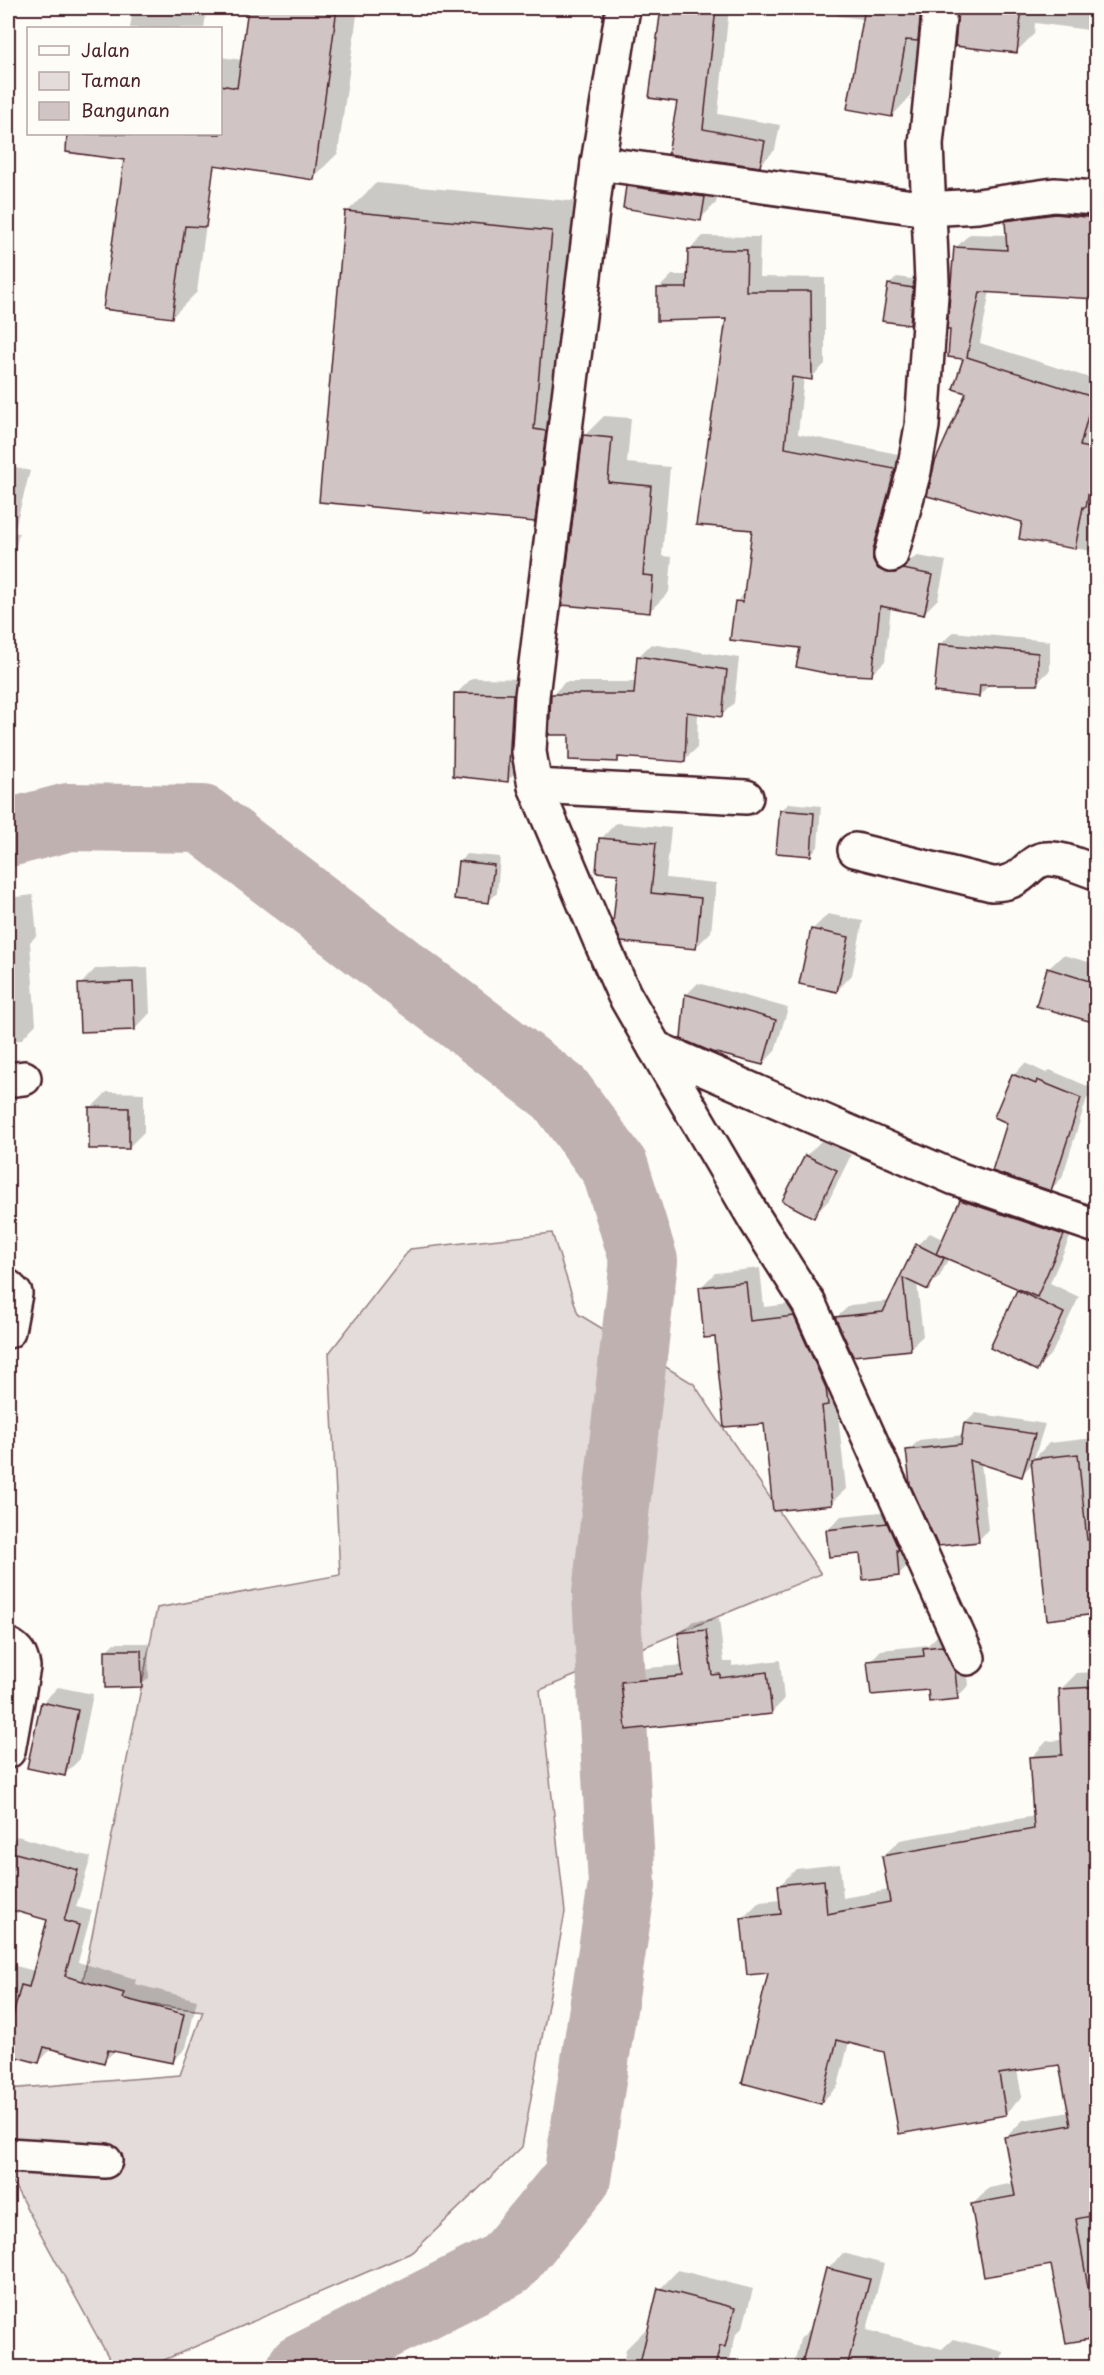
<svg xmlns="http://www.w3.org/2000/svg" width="1104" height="2375" font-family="'Playpen Sans',sans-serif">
	<rect width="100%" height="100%" fill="#fdfcf7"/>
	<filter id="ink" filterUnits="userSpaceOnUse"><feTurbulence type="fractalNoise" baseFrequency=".0167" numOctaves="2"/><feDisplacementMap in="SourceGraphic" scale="12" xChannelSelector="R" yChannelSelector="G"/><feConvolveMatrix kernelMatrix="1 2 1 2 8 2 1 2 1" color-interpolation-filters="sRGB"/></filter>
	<g filter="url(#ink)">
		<!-- green -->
		<polygon fill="#e3dcda" stroke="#967e82" stroke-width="1.5" points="552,1233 578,1314 694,1384 821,1574 540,1690 565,1912 522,2147 413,2252 148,2367 114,2367 8,2174 8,2089 180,2075 203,2011 80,1996 157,1608 340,1575 329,1353 410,1249"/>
		<!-- shadow -->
		<g fill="#0003">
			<polygon points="133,8 207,8 204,28 130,28"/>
			<polygon points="250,8 358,8 338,153 313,178 219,164 213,171 197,292 172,317 126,159 100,155 103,134 220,134 220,57 243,60"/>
			<polygon points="661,8 729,8 718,114 780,125 775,150 760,165 670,153 679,100 660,20"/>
			<polygon points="837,8 937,8 921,36 910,97 892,116 864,19 837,16"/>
			<polygon points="958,8 1096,8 1096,31 1035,23 1034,34 1016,52 957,45"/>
			<polygon points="643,171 720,182 716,203 700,219 628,187"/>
			<polygon points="376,183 581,202 563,492 534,521 347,212"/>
			<polygon points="1096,203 1096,298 990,291 980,343 1096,380 1096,552 1021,538 1024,521 968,392 955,248 970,234 1008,235 1007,222 1021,207"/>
			<polygon points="703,236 760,237 759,277 825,278 825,364 811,378 804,377 798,434 908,456 901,560 910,560 918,556 946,561 938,599 924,613 891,607 885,661 871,675 802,647 737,601 745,593 754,529 728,317 658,289 672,275 689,275 689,250"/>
			<polygon points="897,277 920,280 917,316 910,323 889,285"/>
			<polygon points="604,416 631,418 627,463 670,467 662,556 672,557 669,592 649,612 585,435"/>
			<polygon points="8,465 30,471 14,532 19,533 8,580"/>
			<polygon points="953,632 1050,641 1050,670 1037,683 991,683 979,696 940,645"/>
			<polygon points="651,644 739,658 734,703 722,715 698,712 697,748 684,760 621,756 617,760 571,733 553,694 565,682 636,682 638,657"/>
			<polygon points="472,678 528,679 523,765 507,781 456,694"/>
			<polygon points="789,803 821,806 818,847 810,855 782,810"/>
			<polygon points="616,823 671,828 666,878 716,883 711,932 696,947 619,872 601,839"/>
			<polygon points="467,854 500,857 497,893 489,901 460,861"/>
			<polygon points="33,895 37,935 30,942 36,1024 21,1040 8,1041 8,898"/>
			<polygon points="828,914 863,921 852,975 837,991 812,930"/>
			<polygon points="1063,955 1096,964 1096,1021 1038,1005 1048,969"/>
			<polygon points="148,967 150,1013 135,1029 80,985 95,969"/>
			<polygon points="698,983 788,1008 775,1051 763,1064 686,995"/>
			<polygon points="1025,1063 1046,1073 1050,1070 1092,1088 1096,1076 1096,1102 1087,1098 1062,1178 1051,1189 1009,1122 996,1116 1014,1075"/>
			<polygon points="107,1092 144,1093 144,1132 128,1148 91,1108"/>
			<polygon points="822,1140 851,1155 829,1200 814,1216 806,1156"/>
			<polygon points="977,1185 1078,1219 1050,1283 1079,1297 1052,1353 1036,1369 1018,1291 1021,1289 949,1258 940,1276 928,1288 917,1283 923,1336 910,1348 837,1317 850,1305 890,1301 917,1245 930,1233 944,1240 962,1200"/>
			<polygon points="760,1268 764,1307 808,1302 836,1395 846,1489 831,1503 765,1422 716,1335 700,1288 715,1273"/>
			<polygon points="1096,1340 1096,1389 1094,1389 1090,1347"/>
			<polygon points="976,1413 1045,1424 1034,1459 1049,1443 1094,1438 1096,1461 1096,1612 1048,1618 1033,1463 1021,1475 981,1462 988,1530 978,1541 908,1451 919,1440 964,1435 965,1423"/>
			<polygon points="901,1510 912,1561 899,1574 828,1530 841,1516"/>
			<polygon points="719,1618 724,1662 732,1662 732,1666 780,1660 784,1700 771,1713 623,1682 636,1669 683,1665 680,1633 693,1621"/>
			<polygon points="954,1635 966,1659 969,1685 957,1697 869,1662 881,1650 928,1645 937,1636"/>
			<polygon points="114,1643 148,1643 149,1678 141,1685 106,1651"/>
			<polygon points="1096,1672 1096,2356 1093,2337 1052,2264 973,2204 989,2188 1014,2183 1006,2137 1023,2120 1070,2112 1061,2063 1017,2070 1022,2097 1005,2114 885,2051 849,2042 838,2086 821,2103 770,1971 742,1919 759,1902 781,1900 779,1886 796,1869 840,1864 843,1898 889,1890 883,1856 900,1840 1035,1816 1031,1758 1047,1741 1063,1740 1060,1690 1077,1673"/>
			<polygon points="58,1687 93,1694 80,1759 64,1775 42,1703"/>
			<polygon points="17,1836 91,1857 76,1907 92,1911 78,1962 136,1979 135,1984 197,2000 186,2048 173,2061 116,2050 104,2061 53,2047 39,2062 12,2054 12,2095 8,2099 8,1964 35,1971 49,1919 8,1907 8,1846"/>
			<polygon points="843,2253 884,2264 867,2330 942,2349 953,2339 1003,2352 999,2368 793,2368 800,2339 813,2326 828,2269"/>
			<polygon points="678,2270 753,2289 743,2327 736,2334 728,2368 622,2368 626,2349 645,2330 649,2332 660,2289"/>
		</g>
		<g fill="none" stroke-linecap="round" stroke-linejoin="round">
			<!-- river -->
			<polyline stroke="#c0b1b1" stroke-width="68" points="8,833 69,817 202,819 560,1093 615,1168 644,1261 606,1593 622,1885 577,2178 506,2264 301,2368"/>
		</g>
		<!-- building -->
		<g fill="#d0c5c4" stroke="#4a1f2b" stroke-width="1.5">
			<polygon points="248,8 337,8 314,180 214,165 206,227 185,226 172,318 103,309 124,160 66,152 67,134 220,134 220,85 237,88"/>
			<polygon points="661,8 716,8 703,129 765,141 760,167 668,154 677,102 649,98"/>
			<polygon points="865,8 921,8 918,41 906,40 892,117 847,109"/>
			<polygon points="958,8 1022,8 1017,53 955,46"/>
			<polygon points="626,186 705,197 701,221 623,208"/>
			<polygon points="345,211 552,231 534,429 546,431 535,522 319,502"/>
			<polygon points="1055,214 1096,218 1096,299 980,292 967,357 1093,397 1080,446 1096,450 1096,454 1086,507 1083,507 1075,549 1019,539 1022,522 927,496 935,462 966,393 953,389 963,359 948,357 950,330 947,330 954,247 1007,250 1005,221"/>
			<polygon points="688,249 747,250 746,291 811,291 812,380 792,377 785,448 895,469 873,550 873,560 878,569 887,573 895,573 903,569 933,575 924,615 880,606 872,676 830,674 796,667 800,648 730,640 735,601 743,602 752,530 696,525 726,319 657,321 657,288 687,288"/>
			<polygon points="888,284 913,288 910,325 882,321"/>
			<polygon points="583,435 612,438 608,482 651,486 643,575 653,576 650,613 562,605"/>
			<polygon points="939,644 1038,653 1038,685 980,685 979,697 934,692"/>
			<polygon points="637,656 727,670 722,717 687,712 685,762 618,757 618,762 569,760 569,735 549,735 551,694 634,694"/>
			<polygon points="454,693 513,694 508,782 453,776"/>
			<polygon points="780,810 814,813 811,856 776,853"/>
			<polygon points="599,838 656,843 651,893 701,898 696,949 621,942 613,923 618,874 596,872"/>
			<polygon points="458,861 494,865 489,903 454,899"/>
			<polygon points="811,929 849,937 837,992 799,984"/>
			<polygon points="1047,968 1096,983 1096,1023 1036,1006"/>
			<polygon points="133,982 135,1030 80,1032 78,984"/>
			<polygon points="685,994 776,1020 763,1065 712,1052 681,1039"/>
			<polygon points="1012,1074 1036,1084 1037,1080 1081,1098 1051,1191 992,1171 1007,1123 994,1117"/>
			<polygon points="89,1107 129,1108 129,1149 89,1149"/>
			<polygon points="805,1155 837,1170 814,1218 782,1201"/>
			<polygon points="960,1200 1064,1235 1037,1297 936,1254"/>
			<polygon points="916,1244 944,1258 928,1290 903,1278 911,1350 853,1356 835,1317 883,1312"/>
			<polygon points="746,1282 750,1321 794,1316 826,1388 828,1405 822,1406 832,1505 773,1511 764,1424 724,1427 715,1337 704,1338 699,1287"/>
			<polygon points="1017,1290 1064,1313 1037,1371 990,1348"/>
			<polygon points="964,1423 1035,1434 1022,1477 969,1460 979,1542 938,1546 910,1484 906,1450 961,1444"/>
			<polygon points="1078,1454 1087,1540 1096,1539 1096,1614 1047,1620 1031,1459"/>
			<polygon points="887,1523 899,1550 897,1550 899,1576 863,1580 860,1554 829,1557 826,1530"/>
			<polygon points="706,1630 712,1675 720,1674 720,1678 767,1672 772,1714 626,1730 621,1682 683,1676 678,1633"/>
			<polygon points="942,1646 955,1671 958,1699 929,1702 928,1690 871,1695 867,1661 924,1656 923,1648"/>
			<polygon points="105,1650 141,1650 142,1687 105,1688"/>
			<polygon points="1096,1687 1096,2215 1076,2219 1090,2299 1096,2298 1096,2338 1066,2343 1051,2265 984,2277 971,2204 1015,2196 1004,2137 1071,2125 1059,2065 999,2074 1006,2115 899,2134 884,2052 837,2040 821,2104 742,2083 768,1973 747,1975 741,1918 781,1914 778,1885 824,1880 827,1914 890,1902 882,1856 1034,1829 1029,1757 1062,1755 1059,1689"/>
			<polygon points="41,1702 78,1710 65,1776 27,1768"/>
			<polygon points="8,1851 78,1870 64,1921 79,1925 65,1976 124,1993 122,1998 184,2014 173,2063 108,2050 104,2063 44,2047 39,2063 8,2055 8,2035 21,1985 29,1987 47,1920 8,1909"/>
			<polygon points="826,2268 870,2279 847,2367 801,2367"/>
			<polygon points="658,2288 735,2308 725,2347 720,2346 715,2367 639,2367"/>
		</g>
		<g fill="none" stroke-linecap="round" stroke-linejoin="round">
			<defs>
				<g id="street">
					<polyline points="623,8 598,163 532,696 529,752 535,786 601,942 624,994 655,1048 755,1219 809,1304 968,1658"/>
					<polyline points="598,163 927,209 978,206 1054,195 1096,198"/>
					<polyline points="891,555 914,471 922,426 932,281 926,144 940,8"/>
					<polyline points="535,786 746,797"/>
					<path d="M855 850 992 884C1027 884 1025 861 1046 859 1062 857 1082 868 1096 872"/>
					<polyline points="655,1048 955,1178 1096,1226"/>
					<polyline points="8,1080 24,1078"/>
					<polyline points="8,1287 15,1294 8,1331"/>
					<path d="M8 1645C18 1650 21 1656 23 1667L8 1751"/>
					<polyline points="8,2155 105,2161"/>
				</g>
			</defs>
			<!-- street casing -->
			<use href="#street" stroke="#4a1f2b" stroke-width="38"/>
			<!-- street -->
			<use href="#street" stroke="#fdfcf7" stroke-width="33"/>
		</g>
	</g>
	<!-- margin -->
	<rect width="1104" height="2375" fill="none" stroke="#fdfcf7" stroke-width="30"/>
	<rect x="15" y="15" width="1074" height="2345" fill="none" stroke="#4a1f2b" stroke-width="2" filter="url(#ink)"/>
	<!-- legend -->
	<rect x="27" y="27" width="195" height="108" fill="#fdfcf7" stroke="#b5a4a5" stroke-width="1.5"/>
	<rect x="39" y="46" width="30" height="9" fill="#fdfcf7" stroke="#b5a4a5" stroke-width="1.5"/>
	<text x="81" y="57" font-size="18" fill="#4a1f2b">Jalan</text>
	<rect x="39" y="72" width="30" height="18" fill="#e3dcda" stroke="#b5a4a5" stroke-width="1.5"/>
	<text x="81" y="87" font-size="18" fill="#4a1f2b">Taman</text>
	<rect x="39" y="102" width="30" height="18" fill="#d0c5c4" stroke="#b5a4a5" stroke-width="1.5"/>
	<text x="81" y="117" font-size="18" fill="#4a1f2b">Bangunan</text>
</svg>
